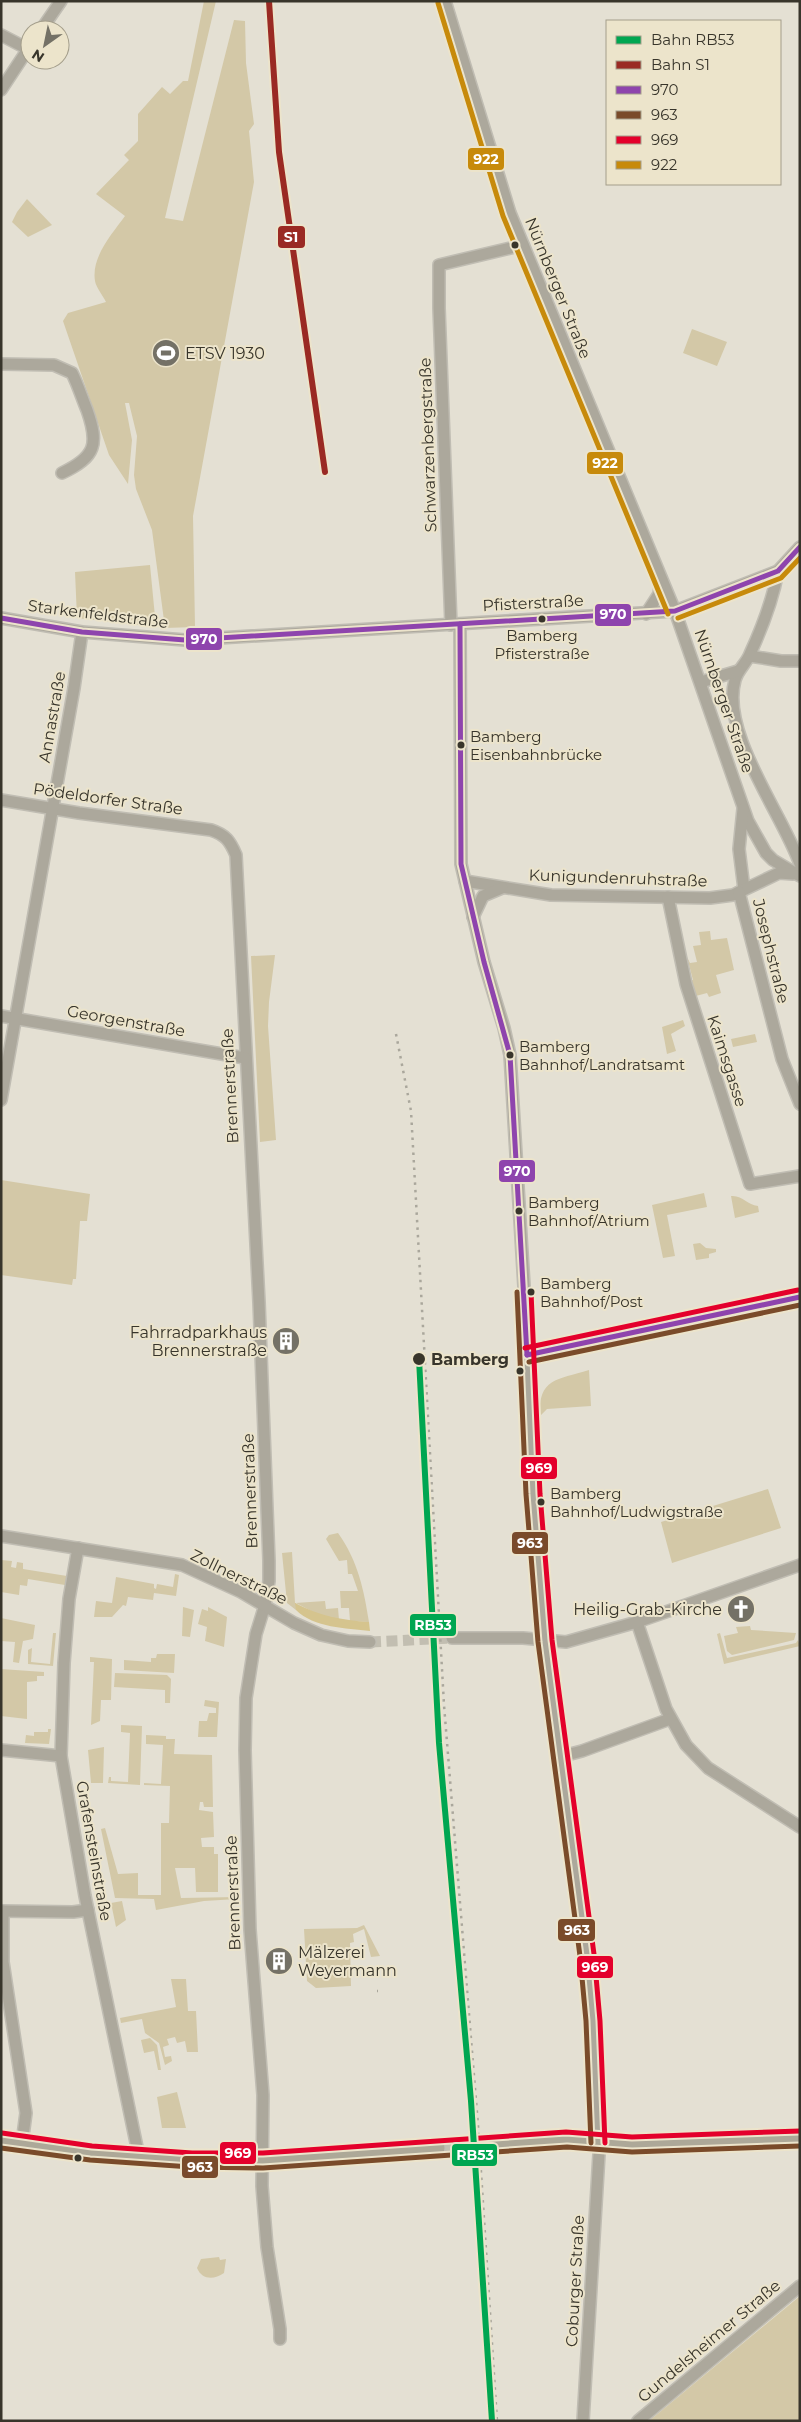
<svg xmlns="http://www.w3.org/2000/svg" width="801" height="2422" font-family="Montserrat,sans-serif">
	<rect width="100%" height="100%" fill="#e4e0d3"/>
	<!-- green -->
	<g fill="#d3c8a7">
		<path d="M204 1H216L165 218 183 221 234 20 245 21 246 63 254 124 249 131 254 182 193 516 195 627 165 628 152 530 136 489 134 475 137 436 129 403H125L132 440 128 484 109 455 63 321 68 313 106 302C103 296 96 287 95 281 91 257 112 234 125 216L96 194 129 160 124 155 138 141V114L162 87 170 94 183 81H188Z"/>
		<polygon points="27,199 52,225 28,237 12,222 17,212"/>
		<polygon points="692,329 727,342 717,366 683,353"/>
		<polygon points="150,565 156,627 77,618 75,572"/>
		<polygon points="710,931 711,940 727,938 734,970 716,975 721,993 709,997 707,993 692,997 687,981 693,980 687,957 690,963 697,962 693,946 701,945 699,932"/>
		<polygon points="275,955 269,1002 268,1026 276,1140 260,1142 251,956"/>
		<polygon points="683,1020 685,1026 671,1034 676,1051 667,1054 662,1027"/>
		<polygon points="755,1034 757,1042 733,1047 731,1039"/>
		<polygon points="1,1180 90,1194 87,1221 80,1221 76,1279 73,1279 72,1285 1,1275"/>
		<polygon points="704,1193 707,1207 667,1215 675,1256 663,1258 652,1205"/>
		<path d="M731 1196C743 1195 747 1205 758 1206L759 1212 735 1218Z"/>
		<polygon points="700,1243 706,1248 716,1249 716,1252 709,1254 709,1258 696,1260 693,1244"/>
		<path d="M589 1370 591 1406 547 1409 540 1416C538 1378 557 1380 589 1370Z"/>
		<polygon points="768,1489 781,1528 672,1563 661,1522"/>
		<path d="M338 1533C358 1561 364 1590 369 1622L350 1621 349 1608H341L340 1591H358L352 1574H348L347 1560 339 1561 326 1539 329 1535Z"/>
		<polygon points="292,1552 295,1603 325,1601 326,1609 338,1608 339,1620 317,1614 296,1603 296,1610 287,1603 282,1553"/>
		<polygon points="1,1560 12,1561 11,1567 16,1568 17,1562 23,1563 23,1569 67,1576 65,1585 28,1579 27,1586 20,1585 19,1595 1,1592"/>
		<polygon points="175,1574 179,1575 176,1596 154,1593 153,1600 128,1597 126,1606 123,1605 112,1617 94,1617 96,1601 112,1603 116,1577 154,1584 154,1588 156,1589 157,1584 173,1587"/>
		<polygon points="183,1607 194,1610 190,1637 182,1636"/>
		<polygon points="208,1607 227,1617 224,1647 205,1641 207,1627 198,1624 202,1609 208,1611"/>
		<polygon points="1,1618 35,1625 33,1639 23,1641 19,1663 13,1662 15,1642 1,1641"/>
		<polygon points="750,1626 751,1630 796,1633 794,1640 732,1655 727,1651 724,1636 738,1633 736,1627"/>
		<polygon points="53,1633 56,1633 53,1666 28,1664 28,1650 32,1648 31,1662 50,1664"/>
		<polygon points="720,1633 727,1658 796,1643 798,1640 800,1646 724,1664 717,1634"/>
		<polygon points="157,1654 175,1654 174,1673 124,1670 124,1660 151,1662 151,1658 156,1658"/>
		<polygon points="90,1657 112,1659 111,1700 101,1700 100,1721 91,1725 94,1662 90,1662"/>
		<polygon points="1,1669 44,1672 44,1676 37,1676 37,1681 27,1682 27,1719 1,1716"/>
		<polygon points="115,1673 167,1675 171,1679 170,1703 165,1703 165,1690 114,1687"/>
		<polygon points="205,1700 219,1702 217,1737 198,1737 199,1721 207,1721 209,1713 216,1713 216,1708 204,1706"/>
		<polygon points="121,1725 142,1726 140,1785 108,1783 109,1777 111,1777 111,1781 128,1782 130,1733 121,1732"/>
		<polygon points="48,1729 51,1729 49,1744 25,1743 26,1735 34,1736 34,1732 48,1732"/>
		<polygon points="146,1735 166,1736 166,1739 175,1739 174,1754 212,1755 213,1807 204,1807 203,1802 200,1802 199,1810 213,1812 214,1837 201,1838 202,1847 214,1847 214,1854 218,1854 218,1892 196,1892 195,1868 175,1868 181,1898 237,1897 237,1899 204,1901 156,1910 154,1899 115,1898 101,1829 105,1828 118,1874 138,1873 138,1895 161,1895 161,1823 169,1823 170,1786 144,1785 144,1783 161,1784 163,1745 146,1744"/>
		<polygon points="104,1747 103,1783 91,1783 88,1750"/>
		<polygon points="122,1901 126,1920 116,1927 111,1903"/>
		<polygon points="364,1925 380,1956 371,1957 364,1929 353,1934 354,1942 350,1943 351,1986 316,1988 307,1981 304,1929 357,1928"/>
		<polygon points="171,1979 186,1979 188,2011 196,2011 198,2052 187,2052 185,2041 177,2043 175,2037 167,2039 169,2045 163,2047 165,2057 171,2056 172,2061 165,2065 159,2043 145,2033 142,2019 121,2023 120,2018 176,2007"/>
		<polygon points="150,2038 157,2045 161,2070 158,2070 154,2051 144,2053 141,2040"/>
		<polygon points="177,2092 186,2128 162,2128 157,2097"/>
		<path d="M219 2257 220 2260 226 2259 224 2273C214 2280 202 2280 197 2268L201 2259Z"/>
		<polygon points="800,2296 800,2421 649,2421"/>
	</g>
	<!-- forest -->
	<path fill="#d5c48e" d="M295 1603C320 1616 341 1620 369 1622L370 1631C346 1628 314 1628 296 1610Z"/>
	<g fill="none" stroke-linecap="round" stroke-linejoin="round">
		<!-- minor-tunnel -->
		<polyline stroke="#c2beb1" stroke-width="11" stroke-dasharray="11 5.5" stroke-linecap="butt" points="370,1642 452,1638"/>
		<!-- major-tunnel -->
		<polyline stroke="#c2beb1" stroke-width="15" stroke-dasharray="15 8" stroke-linecap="butt" points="437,2148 488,2143"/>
		<defs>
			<g id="minor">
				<polyline points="445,1 510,213 675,611 748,821 766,853 773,860 800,876"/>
				<polyline points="41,30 61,1"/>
				<polyline points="1,35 28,49"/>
				<polyline points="1,90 30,46"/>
				<path d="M1 364 54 365 72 373C78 385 82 398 87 410 99 444 96 457 62 473"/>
				<path d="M778 571C773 599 762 628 750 654 746 664 738 669 735 680 720 733 783 815 800 864"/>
				<polyline points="646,614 659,594 661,579"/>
				<polyline points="1,618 82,632 185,640 675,611 778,571 800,547"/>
				<polyline points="460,624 461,864 484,962 504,1028 510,1055 524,1286 533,1494 545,1641 587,1955 593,2021 599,2154 583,2421"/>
				<polyline points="451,625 439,308 439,265 523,245"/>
				<polyline points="750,656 781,661 800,661"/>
				<polyline points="701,682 738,671"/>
				<path d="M1 800 79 813 211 830C226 835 230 841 236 855L259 1302 269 1561V1581L265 1605 256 1634 246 1698 245 1750 250 1930 263 2095 262 2186 267 2247 280 2329V2339"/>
				<polyline points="743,809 739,849 744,889"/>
				<polyline points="465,881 551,895 710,898 733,895 779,873 793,874"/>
				<polyline points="739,892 782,1059 800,1104"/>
				<polyline points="668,897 686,984 750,1184 800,1176"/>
				<polyline points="473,917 483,896 502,888"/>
				<polyline points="1,1016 245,1058"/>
				<polyline points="1,1100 74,688 82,632"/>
				<polyline points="527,1355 800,1297"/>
				<polyline points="1,1536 182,1565 241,1592 294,1623 321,1635 348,1641 370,1642"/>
				<polyline points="78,1548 69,1599 64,1663 61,1756 85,1896 139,2157"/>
				<polyline points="637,1622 666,1709 686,1745 708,1768 800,1827"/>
				<polyline points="452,1638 523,1638 566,1642 637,1622 800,1565"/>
				<polyline points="1,1750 61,1756"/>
				<polyline points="559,1757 582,1751 670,1719"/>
				<polyline points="1,1911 73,1912 88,1910"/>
				<polyline points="3,1911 3,1962 26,2113 22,2143"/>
				<polyline points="638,2421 800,2286"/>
			</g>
			<g id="major">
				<path d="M1 2140C88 2153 175 2163 262 2161 320 2159 379 2152 437 2148"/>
				<polyline points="488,2143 567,2139 632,2145 800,2138"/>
			</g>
		</defs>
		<!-- minor casing -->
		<use href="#minor" stroke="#c0bdb3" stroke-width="14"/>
		<!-- major casing -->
		<use href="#major" stroke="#c0bdb3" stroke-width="18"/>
		<!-- minor -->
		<use href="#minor" stroke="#aca89c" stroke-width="11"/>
		<!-- major -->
		<use href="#major" stroke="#ada898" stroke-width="15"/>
		<!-- rail -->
		<g stroke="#aaa79c" stroke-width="2.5" stroke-dasharray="2.5 5" stroke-linecap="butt">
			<polyline points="396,1034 411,1111 444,1705 478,2125 497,2421"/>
			<polyline points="377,1991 378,1991"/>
		</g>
		<defs>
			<g id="bus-1">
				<polyline points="1,618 82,632 185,640 675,611 778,571 800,547"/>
				<polyline points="460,624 461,864 484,962 510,1055 527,1355"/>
				<polyline points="527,1355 800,1297"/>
			</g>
			<g id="bus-2">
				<polyline points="517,1292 526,1494 538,1642 580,1956 586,2021 591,2143"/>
				<polyline points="529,1362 800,1305"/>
				<polyline points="1,2148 90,2160 191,2167 263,2168 567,2147 632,2152 800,2146"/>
			</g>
			<g id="bus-3">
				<polyline points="531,1292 540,1494 552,1640 594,1954 600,2021 605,2143"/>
				<polyline points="525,1348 798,1290"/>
				<polyline points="2,2133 92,2146 192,2153 263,2153 566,2132 632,2137 800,2131"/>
			</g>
			<g id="bus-4">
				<polyline points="438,3 503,216 668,614"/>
				<polyline points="678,618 781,578 800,558"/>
			</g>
		</defs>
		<!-- bus-1 casing -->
		<use href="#bus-1" stroke="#ece4cb" stroke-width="9"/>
		<!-- bus-2 casing -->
		<use href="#bus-2" stroke="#ece4cb" stroke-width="9"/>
		<!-- bus-3 casing -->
		<use href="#bus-3" stroke="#ece4cb" stroke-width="9"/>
		<!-- bus-4 casing -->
		<use href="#bus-4" stroke="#ece4cb" stroke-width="9"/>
		<!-- bus-1 -->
		<use href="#bus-1" stroke="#8e44ad" stroke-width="5"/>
		<!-- bus-2 -->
		<use href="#bus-2" stroke="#7a4b2a" stroke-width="5"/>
		<!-- bus-3 -->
		<use href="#bus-3" stroke="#e4002b" stroke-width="5"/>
		<!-- bus-4 -->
		<use href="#bus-4" stroke="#c78a0b" stroke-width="5"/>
		<defs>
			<polyline id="rail-1" points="419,1359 439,1743 471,2101 492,2421"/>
			<polyline id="rail-2" points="269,1 279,152 325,472"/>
		</defs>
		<!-- rail-1 casing -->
		<use href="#rail-1" stroke="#ece4cb" stroke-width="10"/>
		<!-- rail-2 casing -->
		<use href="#rail-2" stroke="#ece4cb" stroke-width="10"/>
		<!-- rail-1 -->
		<use href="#rail-1" stroke="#00a651" stroke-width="6"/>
		<!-- rail-2 -->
		<use href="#rail-2" stroke="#9a2a23" stroke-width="6"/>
	</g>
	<!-- icons -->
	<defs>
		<symbol id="stadium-disc" viewBox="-11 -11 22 22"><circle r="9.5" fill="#747166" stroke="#ece4cb"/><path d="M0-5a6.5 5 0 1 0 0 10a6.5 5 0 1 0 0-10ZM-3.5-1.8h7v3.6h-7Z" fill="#fff"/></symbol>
		<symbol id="building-disc" viewBox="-11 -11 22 22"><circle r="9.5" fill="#747166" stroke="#ece4cb"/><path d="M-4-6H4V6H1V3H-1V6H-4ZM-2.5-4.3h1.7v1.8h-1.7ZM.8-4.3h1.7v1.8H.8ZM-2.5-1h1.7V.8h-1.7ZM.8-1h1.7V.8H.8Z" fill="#fff"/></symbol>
		<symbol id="church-disc" viewBox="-11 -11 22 22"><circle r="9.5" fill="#747166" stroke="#ece4cb"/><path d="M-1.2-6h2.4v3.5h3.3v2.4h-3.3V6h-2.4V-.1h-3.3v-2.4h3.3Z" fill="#fff"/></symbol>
	</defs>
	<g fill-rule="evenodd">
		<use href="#stadium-disc" x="150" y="337" width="32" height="32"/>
		<use href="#building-disc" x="270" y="1325" width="32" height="32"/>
		<use href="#church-disc" x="725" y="1593" width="32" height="32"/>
		<use href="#building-disc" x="263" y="1945" width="32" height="32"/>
	</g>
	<!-- markers -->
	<g fill="#38352b" stroke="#ece4cb" stroke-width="2">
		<circle cx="515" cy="245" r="4.5"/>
		<circle cx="542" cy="619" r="4.5"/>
		<circle cx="461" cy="745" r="4.5"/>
		<circle cx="510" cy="1055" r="4.5"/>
		<circle cx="519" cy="1211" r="4.5"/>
		<circle cx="531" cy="1292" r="4.5"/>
		<circle cx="419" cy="1359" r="7"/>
		<circle cx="520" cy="1371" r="4.5"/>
		<circle cx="541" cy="1502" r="4.5"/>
		<circle cx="78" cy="2158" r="4.5"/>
	</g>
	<g text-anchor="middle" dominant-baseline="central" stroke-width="4" stroke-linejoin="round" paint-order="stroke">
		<!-- bus labels -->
		<g font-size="15" fill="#38352b" stroke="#ece4cb" text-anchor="start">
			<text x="542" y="635" text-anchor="middle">Bamberg<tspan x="542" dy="18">Pfisterstraße</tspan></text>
			<text x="470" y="736">Bamberg<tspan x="470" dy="18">Eisenbahnbrücke</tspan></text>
			<text x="519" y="1046">Bamberg<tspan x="519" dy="18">Bahnhof/Landratsamt</tspan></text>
			<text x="528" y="1202">Bamberg<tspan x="528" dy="18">Bahnhof/Atrium</tspan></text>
			<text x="540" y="1283">Bamberg<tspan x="540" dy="18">Bahnhof/Post</tspan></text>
			<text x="550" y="1493">Bamberg<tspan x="550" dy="18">Bahnhof/Ludwigstraße</tspan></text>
		</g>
		<!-- street labels -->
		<g font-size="16" fill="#38352b" stroke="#ece4cb">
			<text transform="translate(558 288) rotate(68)">Nürnberger Straße</text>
			<text transform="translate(428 445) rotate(-92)">Schwarzenbergstraße</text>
			<text transform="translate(533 603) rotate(-3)">Pfisterstraße</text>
			<text transform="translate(98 614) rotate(7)">Starkenfeldstraße</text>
			<text transform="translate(724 701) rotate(71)">Nürnberger Straße</text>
			<text transform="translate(52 717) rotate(-80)">Annastraße</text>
			<text transform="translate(108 799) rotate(8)">Pödeldorfer Straße</text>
			<text transform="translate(618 878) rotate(2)">Kunigundenruhstraße</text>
			<text transform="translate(771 951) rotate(76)">Josephstraße</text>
			<text transform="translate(126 1021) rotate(10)">Georgenstraße</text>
			<text transform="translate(727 1061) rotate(72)">Kaimsgasse</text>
			<text transform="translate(230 1086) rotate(-93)">Brennerstraße</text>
			<text transform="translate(250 1491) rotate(-92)">Brennerstraße</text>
			<text transform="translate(239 1577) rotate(26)">Zollnerstraße</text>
			<text transform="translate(94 1851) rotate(80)">Grafensteinstraße</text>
			<text transform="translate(233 1893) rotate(-92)">Brennerstraße</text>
			<text transform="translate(575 2281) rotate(-87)">Coburger Straße</text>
			<text transform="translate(709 2341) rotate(-40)">Gundelsheimer Straße</text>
		</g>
		<!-- poi labels -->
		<g font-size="16" fill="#38352b" stroke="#ece4cb" text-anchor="start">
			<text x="185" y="353">ETSV 1930</text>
			<text x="267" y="1332" text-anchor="end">Fahrradparkhaus<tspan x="267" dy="18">Brennerstraße</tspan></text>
			<text x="722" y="1609" text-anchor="end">Heilig-Grab-Kirche</text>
			<text x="298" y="1952">Mälzerei<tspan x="298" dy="18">Weyermann</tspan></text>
		</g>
		<!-- stop labels -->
		<g font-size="16" font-weight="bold" fill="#38352b" stroke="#ece4cb" text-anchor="start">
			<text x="431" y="1359">Bamberg</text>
		</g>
	</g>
	<g stroke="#ece4cb" stroke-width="2">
		<rect x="467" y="147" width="38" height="24" rx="5" fill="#c78a0b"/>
		<rect x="277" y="225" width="29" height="24" rx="5" fill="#9a2a23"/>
		<rect x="586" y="451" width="38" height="24" rx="5" fill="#c78a0b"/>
		<rect x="594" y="603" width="38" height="24" rx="5" fill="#8e44ad"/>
		<rect x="185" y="627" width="38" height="24" rx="5" fill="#8e44ad"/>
		<rect x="498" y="1159" width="38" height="24" rx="5" fill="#8e44ad"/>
		<rect x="520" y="1456" width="38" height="24" rx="5" fill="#e4002b"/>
		<rect x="511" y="1531" width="38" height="24" rx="5" fill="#7a4b2a"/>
		<rect x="409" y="1613" width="48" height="24" rx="5" fill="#00a651"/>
		<rect x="557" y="1918" width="39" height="24" rx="5" fill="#7a4b2a"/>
		<rect x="576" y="1955" width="38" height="24" rx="5" fill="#e4002b"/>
		<rect x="219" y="2141" width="38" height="24" rx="5" fill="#e4002b"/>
		<rect x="451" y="2143" width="47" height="24" rx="5" fill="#00a651"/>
		<rect x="181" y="2155" width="38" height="24" rx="5" fill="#7a4b2a"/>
	</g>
	<g font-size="14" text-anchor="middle" font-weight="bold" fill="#fff">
		<text x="486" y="164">922</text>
		<text x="291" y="242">S1</text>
		<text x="605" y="468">922</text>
		<text x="613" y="619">970</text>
		<text x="204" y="644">970</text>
		<text x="517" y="1176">970</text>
		<text x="539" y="1473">969</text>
		<text x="530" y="1548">963</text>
		<text x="433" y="1630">RB53</text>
		<text x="577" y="1935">963</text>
		<text x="595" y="1972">969</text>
		<text x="238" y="2158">969</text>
		<text x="475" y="2160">RB53</text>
		<text x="200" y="2172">963</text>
	</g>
	<!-- border -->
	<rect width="801" height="2422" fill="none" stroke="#38352b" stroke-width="5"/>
	<!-- legend -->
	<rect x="606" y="20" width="175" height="165" fill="#ece4cb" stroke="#a49e8b"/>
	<rect x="616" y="36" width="25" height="8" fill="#00a651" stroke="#a49e8b"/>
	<text x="651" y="45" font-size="15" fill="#38352b">Bahn RB53</text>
	<rect x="616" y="61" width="25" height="8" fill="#9a2a23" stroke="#a49e8b"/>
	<text x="651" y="70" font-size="15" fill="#38352b">Bahn S1</text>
	<rect x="616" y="86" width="25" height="8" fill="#8e44ad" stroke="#a49e8b"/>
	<text x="651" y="95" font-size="15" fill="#38352b">970</text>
	<rect x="616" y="111" width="25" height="8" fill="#7a4b2a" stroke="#a49e8b"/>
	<text x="651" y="120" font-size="15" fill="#38352b">963</text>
	<rect x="616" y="136" width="25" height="8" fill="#e4002b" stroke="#a49e8b"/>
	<text x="651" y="145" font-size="15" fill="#38352b">969</text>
	<rect x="616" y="161" width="25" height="8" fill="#c78a0b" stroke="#a49e8b"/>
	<text x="651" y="170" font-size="15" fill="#38352b">922</text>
	<!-- north arrow -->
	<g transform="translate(45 45) rotate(213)"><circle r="24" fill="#ece4cb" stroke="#a49e8b"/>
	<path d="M0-4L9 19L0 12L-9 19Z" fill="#747166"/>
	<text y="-8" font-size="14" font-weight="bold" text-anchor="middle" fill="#38352b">N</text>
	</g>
</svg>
